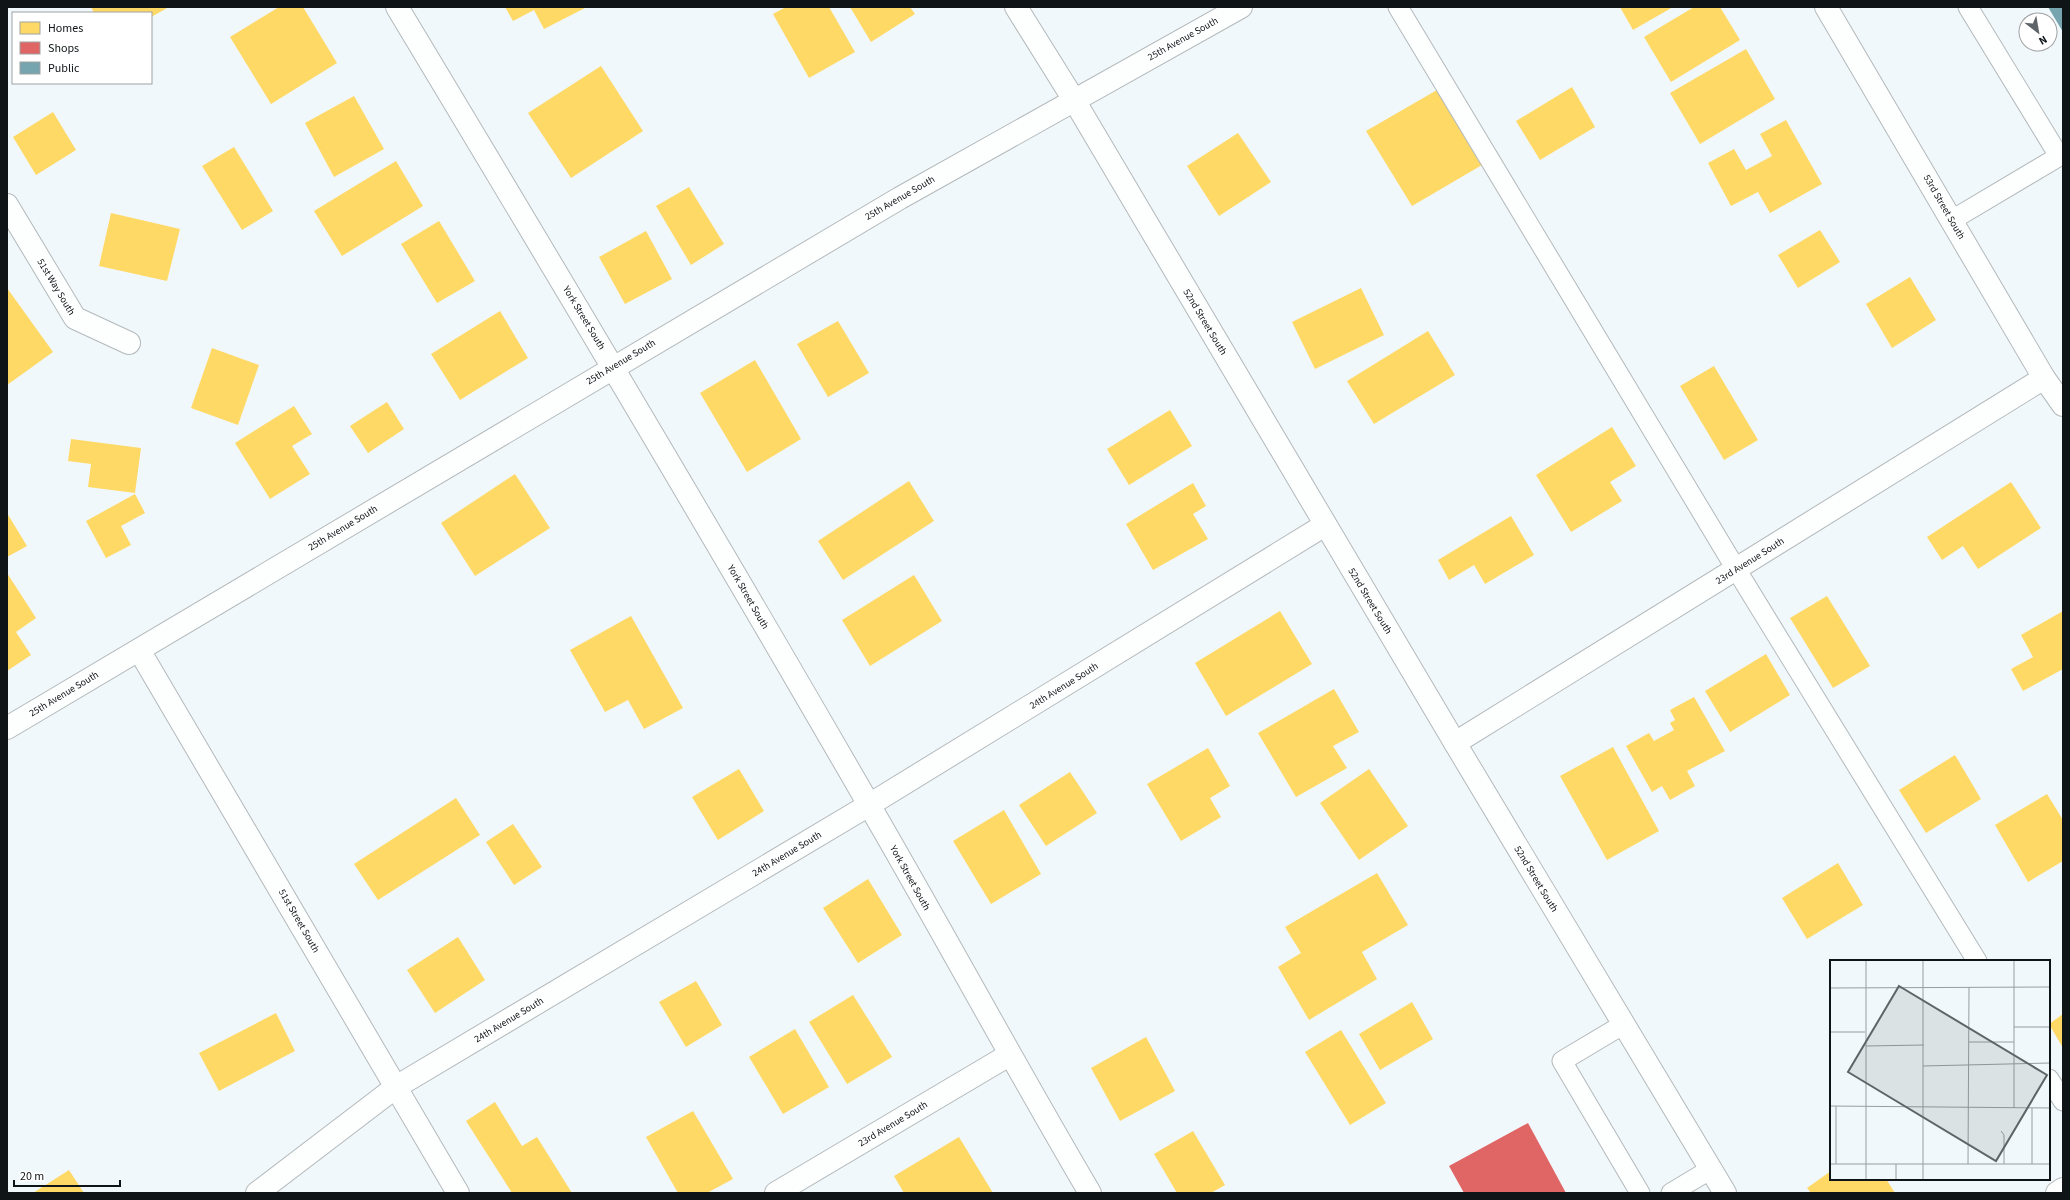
<svg xmlns="http://www.w3.org/2000/svg" width="2070" height="1200" font-family="'Source Sans 3',sans-serif">
	<rect width="100%" height="100%" fill="#f1f8fb"/>
	<!-- homes -->
	<g fill="#ffd966">
		<polygon points="91,7 169,7 151,17 151,13 94,13"/>
		<polygon points="279,7 303,7 337,63 271,104 230,37"/>
		<polygon points="505,7 587,7 544,29 534,10 513,21"/>
		<polygon points="786,7 829,7 855,52 809,78 773,14"/>
		<polygon points="850,7 910,7 915,14 871,42"/>
		<polygon points="1620,7 1673,7 1633,30"/>
		<polygon points="1694,7 1720,7 1740,40 1671,82 1644,37"/>
		<polygon points="1746,49 1775,99 1700,144 1670,93"/>
		<polygon points="601,66 643,131 571,178 528,113"/>
		<polygon points="1572,87 1595,127 1540,160 1516,121"/>
		<polygon points="1437,90 1482,165 1412,206 1366,131"/>
		<polygon points="354,96 384,149 334,177 305,123"/>
		<polygon points="53,112 76,150 36,175 13,137"/>
		<polygon points="1786,120 1822,184 1770,213 1758,192 1731,206 1708,163 1734,149 1746,170 1772,156 1760,134"/>
		<polygon points="1238,133 1271,182 1219,216 1187,166"/>
		<polygon points="234,147 273,211 242,230 202,166"/>
		<polygon points="396,161 423,206 342,256 314,211"/>
		<polygon points="689,187 724,244 691,265 656,206"/>
		<polygon points="111,213 180,229 167,281 99,266"/>
		<polygon points="439,221 475,281 437,303 401,244"/>
		<polygon points="1820,230 1840,262 1798,288 1778,255"/>
		<polygon points="646,231 672,279 625,304 599,257"/>
		<polygon points="1910,277 1936,320 1892,348 1866,304"/>
		<polygon points="7,288 53,352 7,385"/>
		<polygon points="1361,288 1384,335 1315,369 1292,322"/>
		<polygon points="500,311 528,358 460,400 431,354"/>
		<polygon points="838,321 869,373 828,397 797,344"/>
		<polygon points="1428,331 1455,375 1374,424 1347,381"/>
		<polygon points="212,348 259,365 238,425 191,408"/>
		<polygon points="755,360 801,439 747,472 700,393"/>
		<polygon points="1714,366 1758,440 1724,460 1680,386"/>
		<polygon points="387,402 404,429 368,453 350,426"/>
		<polygon points="294,406 312,434 292,446 310,474 270,499 235,443"/>
		<polygon points="1170,410 1192,446 1129,485 1107,449"/>
		<polygon points="1612,427 1636,466 1610,482 1622,501 1571,532 1536,475"/>
		<polygon points="71,439 141,448 135,493 88,487 91,464 68,461"/>
		<polygon points="515,474 550,528 475,576 441,523"/>
		<polygon points="909,481 934,521 843,580 818,541"/>
		<polygon points="2011,482 2041,528 1978,569 1963,546 1942,560 1927,537"/>
		<polygon points="1193,483 1206,506 1193,514 1208,539 1153,570 1126,524"/>
		<polygon points="135,494 145,513 121,526 131,545 106,558 86,521"/>
		<polygon points="7,513 27,546 7,557"/>
		<polygon points="1511,516 1534,555 1485,584 1474,565 1449,580 1438,560"/>
		<polygon points="7,573 36,618 16,632 31,655 7,671"/>
		<polygon points="914,575 942,621 870,666 842,620"/>
		<polygon points="1827,596 1870,666 1833,688 1790,618"/>
		<polygon points="1280,611 1312,664 1226,716 1195,663"/>
		<polygon points="2063,611 2063,669 2023,691 2011,669 2033,657 2021,635"/>
		<polygon points="631,616 683,708 644,729 628,700 605,712 570,650"/>
		<polygon points="1766,654 1790,695 1730,732 1705,691"/>
		<polygon points="1334,689 1359,732 1333,746 1347,768 1296,797 1258,733"/>
		<polygon points="1694,697 1725,751 1687,771 1695,786 1670,800 1662,786 1652,792 1626,746 1649,733 1654,741 1674,730 1670,723 1675,720 1670,710"/>
		<polygon points="1613,747 1659,831 1607,860 1560,776"/>
		<polygon points="1208,748 1230,786 1210,798 1221,817 1181,841 1147,784"/>
		<polygon points="1955,755 1981,799 1926,833 1899,790"/>
		<polygon points="739,769 764,811 718,840 692,797"/>
		<polygon points="1369,769 1408,826 1359,860 1320,803"/>
		<polygon points="1070,772 1097,813 1046,846 1019,805"/>
		<polygon points="2047,794 2063,820 2063,861 2028,882 1995,825"/>
		<polygon points="456,798 480,835 378,900 354,864"/>
		<polygon points="1004,810 1041,874 991,904 953,841"/>
		<polygon points="513,824 542,867 514,885 486,842"/>
		<polygon points="1838,863 1863,905 1807,939 1782,898"/>
		<polygon points="1377,873 1408,925 1362,952 1377,979 1309,1020 1278,967 1301,953 1285,927"/>
		<polygon points="868,879 902,935 858,963 823,908"/>
		<polygon points="458,937 485,980 435,1013 407,970"/>
		<polygon points="696,981 722,1025 686,1047 659,1002"/>
		<polygon points="853,995 892,1057 847,1084 809,1022"/>
		<polygon points="1412,1002 1433,1039 1380,1070 1359,1034"/>
		<polygon points="276,1013 295,1051 219,1091 199,1053"/>
		<polygon points="2063,1014 2063,1048 2049,1024"/>
		<polygon points="795,1029 829,1087 783,1114 749,1057"/>
		<polygon points="1341,1030 1386,1103 1350,1125 1305,1052"/>
		<polygon points="1146,1037 1175,1091 1120,1121 1091,1068"/>
		<polygon points="495,1102 522,1146 537,1137 572,1193 512,1193 466,1121"/>
		<polygon points="693,1111 733,1179 707,1193 678,1193 646,1137"/>
		<polygon points="1193,1131 1225,1185 1211,1193 1177,1193 1154,1154"/>
		<polygon points="959,1137 993,1193 904,1193 894,1176"/>
		<polygon points="69,1170 84,1193 33,1193"/>
		<polygon points="1831,1171 1831,1179 1886,1179 1895,1193 1811,1193 1807,1188"/>
	</g>
	<!-- shops -->
	<polygon fill="#e06666" points="1528,1123 1566,1193 1464,1193 1449,1166"/>
	<!-- public -->
	<polygon fill="#76a5af" points="2048,7 2063,7 2063,32"/>
	<g fill="none" stroke-linecap="round" stroke-linejoin="round">
		<defs>
			<g id="lane">
				<polyline points="1398,7 1736,569 1977,961"/>
				<polyline points="1968,7 2059,156"/>
				<polyline points="1952,220 2063,154"/>
				<polyline points="1624,1024 1562,1061 1640,1193"/>
				<polyline points="2049,1079 2063,1101"/>
				<polyline points="1671,1193 1711,1169"/>
			</g>
			<g id="street">
				<path d="M397 7C556 271 714 536 868 803 943 932 1014 1064 1090 1193"/>
				<polyline points="1016,7 1074,100 1455,743 1725,1193"/>
				<polyline points="1826,7 2044,378 2063,405"/>
				<polyline points="7,205 75,318 129,343"/>
				<polyline points="139,650 458,1193"/>
				<polyline points="7,728 900,198 1241,7"/>
				<polyline points="1455,743 2044,378"/>
				<polyline points="257,1193 396,1087 869,805 1325,525"/>
				<polyline points="776,1193 1009,1055"/>
			</g>
			<polyline id="secondary" points="2057,1193 2063,1189"/>
		</defs>
		<!-- lane casing -->
		<use href="#lane" stroke="#b3b9bb" stroke-width="21"/>
		<!-- street casing -->
		<use href="#street" stroke="#b3b9bb" stroke-width="24"/>
		<!-- secondary casing -->
		<use href="#secondary" stroke="#b3b9bb" stroke-width="24"/>
		<!-- lane -->
		<use href="#lane" stroke="#fdfefe" stroke-width="19"/>
		<!-- street -->
		<use href="#street" stroke="#fdfefe" stroke-width="22"/>
		<!-- secondary -->
		<use href="#secondary" stroke="#fdfefe" stroke-width="22"/>
	</g>
	<g text-anchor="middle" dominant-baseline="central" stroke-width="4" stroke-linejoin="round" paint-order="stroke">
		<!-- street labels -->
		<g font-size="10" fill="#0f1417" stroke="#fff">
			<text transform="translate(1183 39) rotate(-29)">25th Avenue South</text>
			<text transform="translate(900 198) rotate(-30)">25th Avenue South</text>
			<text transform="translate(1944 207) rotate(60)">53rd Street South</text>
			<text transform="translate(56 287) rotate(59)">51st Way South</text>
			<text transform="translate(584 318) rotate(59)">York Street South</text>
			<text transform="translate(1205 322) rotate(59)">52nd Street South</text>
			<text transform="translate(621 362) rotate(-31)">25th Avenue South</text>
			<text transform="translate(343 528) rotate(-31)">25th Avenue South</text>
			<text transform="translate(1750 561) rotate(-32)">23rd Avenue South</text>
			<text transform="translate(748 597) rotate(60)">York Street South</text>
			<text transform="translate(1370 601) rotate(59)">52nd Street South</text>
			<text transform="translate(1064 686) rotate(-32)">24th Avenue South</text>
			<text transform="translate(64 694) rotate(-31)">25th Avenue South</text>
			<text transform="translate(787 854) rotate(-31)">24th Avenue South</text>
			<text transform="translate(910 878) rotate(61)">York Street South</text>
			<text transform="translate(1536 879) rotate(59)">52nd Street South</text>
			<text transform="translate(299 921) rotate(60)">51st Street South</text>
			<text transform="translate(509 1020) rotate(-31)">24th Avenue South</text>
			<text transform="translate(893 1124) rotate(-31)">23rd Avenue South</text>
		</g>
	</g>
	<!-- overview -->
	<g transform="translate(1830 960)">
		<rect width="220" height="220" fill="#f1f8fb"/>
		<path fill="none" stroke="#979da0" stroke-width="1" d="M0 28 220 27M184 67H220M0 72H35M139 82H184M36 86 94 85M93 106 220 103M0 146 220 148M6 146V204M184 148V0M202 148V204M171 171 174 175V204M0 204H220M66 204V220M138 204 139 27M36 220V0M93 220V0"/>
		<path fill="#5e6467" fill-opacity="0.15" stroke="#5e6467" stroke-width="2" d="M69 26 217 115 166 201 18 112Z"/>
		<rect width="220" height="220" fill="none" stroke="#0f1417" stroke-width="2"/>
	</g>
	<!-- border -->
	<rect width="2070" height="1200" fill="none" stroke="#0f1417" stroke-width="16"/>
	<!-- legend -->
	<rect x="12" y="12" width="140" height="72" fill="#ffffff" stroke="#9fa1a2"/>
	<rect x="20" y="22" width="20" height="12" fill="#ffd966" stroke="#9fa1a2"/>
	<text x="48" y="32" font-size="12" fill="#0f1417">Homes</text>
	<rect x="20" y="42" width="20" height="12" fill="#e06666" stroke="#9fa1a2"/>
	<text x="48" y="52" font-size="12" fill="#0f1417">Shops</text>
	<rect x="20" y="62" width="20" height="12" fill="#76a5af" stroke="#9fa1a2"/>
	<text x="48" y="72" font-size="12" fill="#0f1417">Public</text>
	<!-- north arrow -->
	<g transform="translate(2038 32) rotate(149)"><circle r="19" fill="#ffffff" stroke="#9fa1a2"/>
	<path d="M0-3L7 15L0 10L-7 15Z" fill="#5e6467"/>
	<text y="-6" font-size="11" font-weight="bold" text-anchor="middle" fill="#0f1417">N</text>
	</g>
	<!-- scale -->
	<path d="M14 1180v6h106v-6" fill="none" stroke="#0f1417" stroke-width="2"/>
	<text x="20" y="1180" font-size="12" fill="#0f1417" stroke="#ffffff" stroke-width="3" paint-order="stroke">20 m</text>
</svg>
